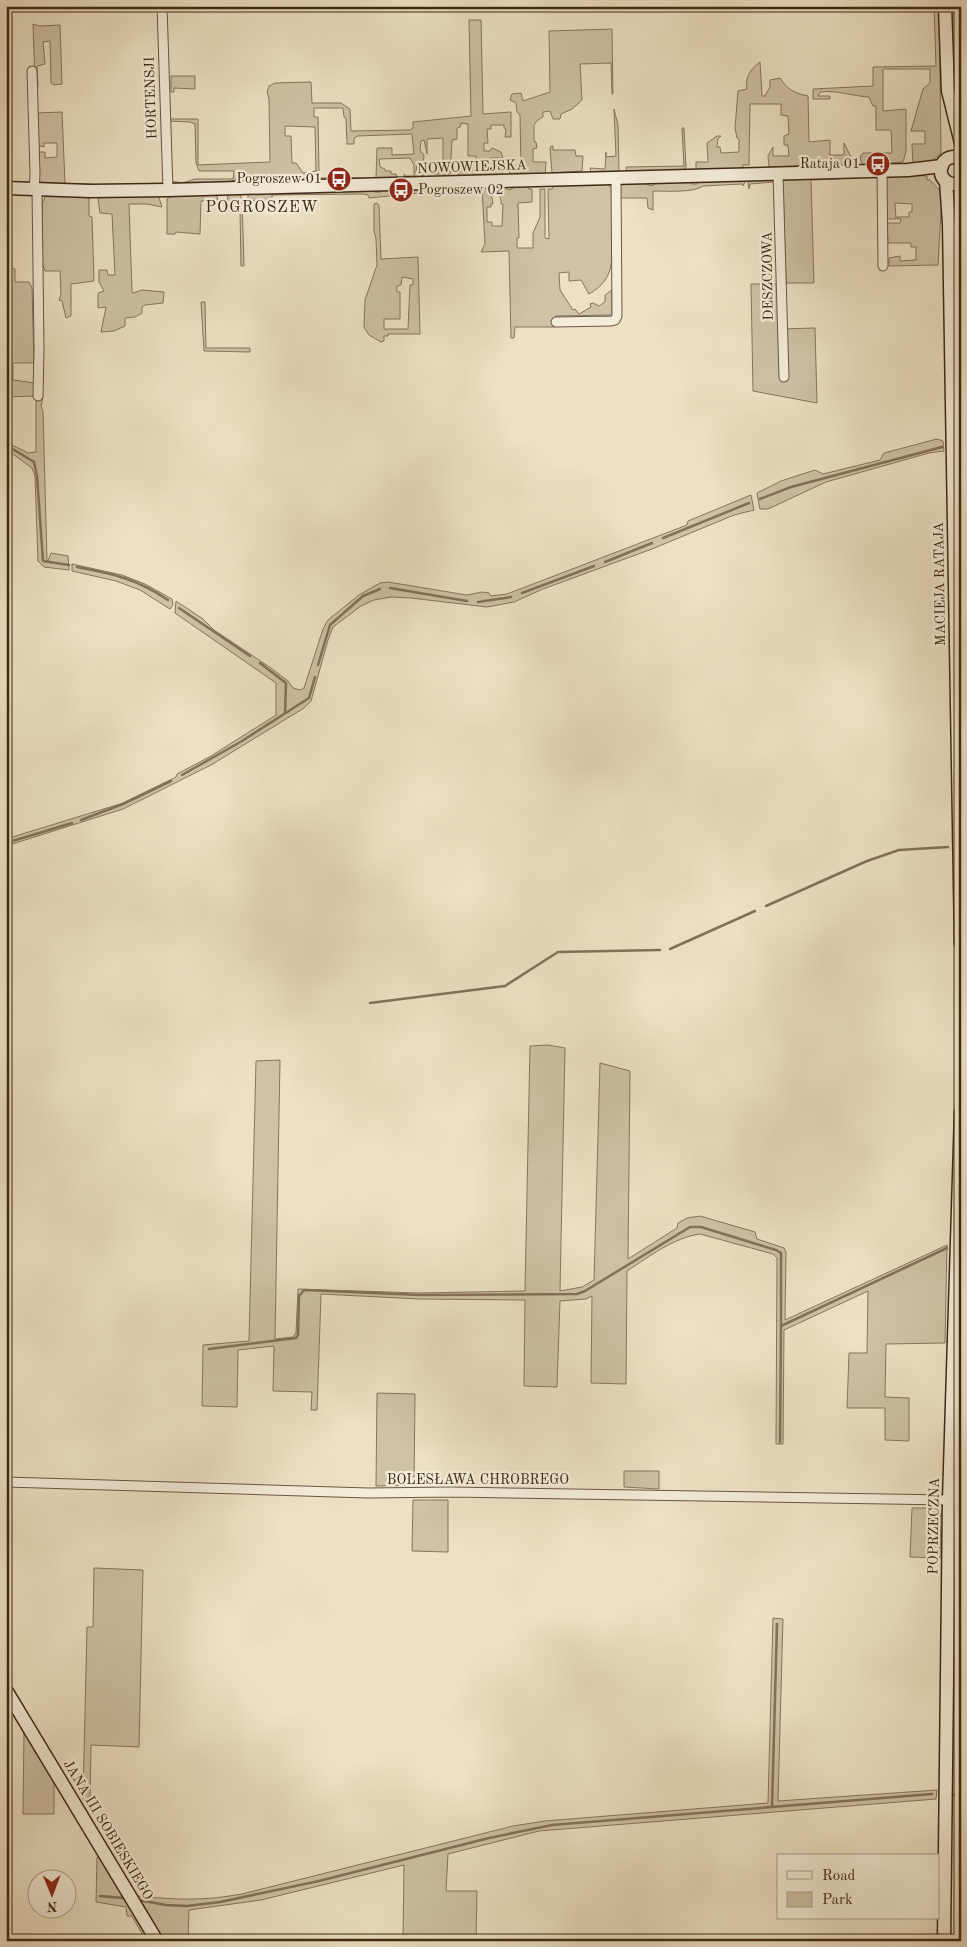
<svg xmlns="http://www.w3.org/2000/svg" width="967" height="1947" font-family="'Old Standard TT',serif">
	<rect width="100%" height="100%" fill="#ece1c5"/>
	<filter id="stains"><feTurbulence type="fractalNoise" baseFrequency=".004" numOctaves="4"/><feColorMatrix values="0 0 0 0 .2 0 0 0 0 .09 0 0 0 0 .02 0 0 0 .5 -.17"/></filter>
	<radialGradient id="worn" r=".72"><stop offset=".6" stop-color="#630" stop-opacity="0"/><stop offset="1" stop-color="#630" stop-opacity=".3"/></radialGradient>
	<!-- green -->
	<g fill="#cec2a7" stroke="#86755e" fill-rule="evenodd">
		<path d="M934 6H939L941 153 932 161 913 163 912 144H925V131H911L923 89 930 83V69H883V111L906 109V151L903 162 881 164V162H877V164H862L860 157 863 153H892L891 130H876V106H873L869 97C852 96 837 90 820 92L818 96H830V99H813V89L873 86V67L936 66Z"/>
		<path d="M469 20H481L483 114 511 112V137H505L506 129 504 128V125H491V129H487L488 143H484V151H490L492 148 501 152 503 158H491V169H503L502 175 459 176 458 170H476V156H468V124L461 123 460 127 457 128V139L452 140 450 174H431L435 171 443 168V138L427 139V154L424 140 421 141 420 150 424 155 423 164 417 163 416 173 425 174 419 178H405L404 174 405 176H414V165L410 158 379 159 380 167 385 169V171H391V174H396L397 178 242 182 235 180 228 182 172 184 171 181 182 183 195 179H233L234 171H199L196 163 195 124 190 122 168 121 170 119H198V165L270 162 269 99 267 92 269 86 275 83 311 82 312 103H341L350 109 351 131 410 130 413 128V122L471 116ZM314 108H343L344 117 346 118 347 144H354V139L357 136 412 134 414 154 392 155V148H377L376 178H316V171H319L318 117H314ZM285 126 315 127 316 171 303 173 296 163H292L291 136H285Z"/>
		<polygon points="33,24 39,26 60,25 62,84 54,85 51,83 50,41 43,42 45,64 37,66 38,87 35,85"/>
		<path d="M612 29 613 94H612L611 63 580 64 582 100 572 109 561 114 560 119H553L550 111 543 112V117C530 124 535 128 534 141L536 142 537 148 533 149V162H546L545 175 520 173 519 175 509 176 510 170 521 169 520 115 517 112 516 103 510 100 512 94 521 93 523 101C532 98 541 95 550 92L549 31Z"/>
		<path d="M760 62 762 96H765L770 87V80L780 78C788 90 794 93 808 96L809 142 830 140V155H844V143L851 157H849L850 164 769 167 768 156 773 147V156H789L788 145H784V136L789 134 788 116 781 115V104H750L749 165H743V169L696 170V162H708L707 143 717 136H721L718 139 717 147H720L721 153 739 152V139L737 138 735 128 738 91 747 89C745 77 750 70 760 62Z"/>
		<polygon points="171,76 195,76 195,89 174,88 174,92 171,92"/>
		<polygon points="614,109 618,125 619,172 592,174 590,168 605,169 606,152 606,157 616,156"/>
		<polygon points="62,112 65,184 92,184 90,186 39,182 39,152 45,152 45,158 57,157 57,143 44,143 44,147 37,145 36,113"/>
		<polygon points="682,128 684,128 686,168 682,171 627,172 626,167 684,166"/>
		<polygon points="551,146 553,146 553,150 575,150 576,156 583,156 582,171 552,173 550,148"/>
		<polygon points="905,175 927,176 927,180 930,180 942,193 938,265 889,266 889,258 900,256 900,261 916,260 916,247 911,247 911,243 888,243 887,223 900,223 901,219 897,219 897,217 909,217 909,212 912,212 912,204 895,203 896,219 887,219 886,177"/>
		<polygon points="839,177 839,179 811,180 814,283 786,283 783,187 774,182 750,184 749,189 748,183 751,180"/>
		<path d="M699 180H744L745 182 743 186 742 184 703 186C694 193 665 191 653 191V210L648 208 647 198H618L619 185 621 182H639L652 186 657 182H690L692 184H697Z"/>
		<path d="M608 184 613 191 614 252 612 254C612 273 605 285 589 294L581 280 569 281V272L559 273 560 290 573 310 575 309 579 314 591 307 590 304 593 303 599 306 605 302V295L612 290V315L556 316 555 327H515L514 338H511L509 251 481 252 485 244 482 189 490 187 493 204H491V207H487V222H492V226H502L503 204H501C502 197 497 194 497 187L505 186 508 190 512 189 513 187 527 186 529 189H532V202L518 203 519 238H517V248H533V233L540 217V189H545V238L549 239 548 189H552L554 186Z"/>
		<polygon points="475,187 481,192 430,192 369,198 368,195 363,194 272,195 272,203 248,200 248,193 293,191 297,194 308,194 309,192 372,189 374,192 381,192 382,189 388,188 389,191 414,190 414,188"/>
		<polygon points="213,193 218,198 217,200 201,201 200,234 176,232 175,234 167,234 167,199 173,194"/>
		<polygon points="228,193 239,193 242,199 244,266 241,266 240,210 227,210"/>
		<polygon points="84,195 89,198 89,216 92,217 94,281 71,284 71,316 66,318 62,301 59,300 61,294 60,271 45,271 42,262 42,203 46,196"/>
		<polygon points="158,195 162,207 147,204 129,204 132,292 133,293 142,290 164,292 163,303 145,305 142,307 142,313 135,317 125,318 125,326 114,331 101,332 106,307 98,308 98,293 104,291 99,282 99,270 107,270 108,275 115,275 112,214 100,213 98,199 101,197"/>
		<path d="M377 203 379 206 381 259 418 257 420 334H388V336H384V341L381 342 369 335 364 327 365 300 377 265 376 239 374 231V204ZM402 277 413 279V285H410L408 329H384V319H400V292H397V286L401 285Z"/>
		<polygon points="958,233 961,415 961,427 955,425 954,234"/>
		<polygon points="6,265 15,269 15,282 29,282 32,288 34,363 13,363 13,380 35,383 36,396 6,397 6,320 8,320"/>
		<polygon points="751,284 777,284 779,329 815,328 817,403 753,391"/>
		<polygon points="201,302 205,302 206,348 250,348 250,352 204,351"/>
		<polygon points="39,396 43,397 41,406 43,412 47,560 48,561 51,553 68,556 69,570 44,567 38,561 35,476 32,468 6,449 6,442 28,453 36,452 36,403"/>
		<polygon points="937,439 943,441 944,451 929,453 826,482 768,509 760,509 757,493 781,481 815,470 823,474 880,460 884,453"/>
		<polygon points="751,495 754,510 734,515 652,549 543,589 514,602 487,607 411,598 391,597 374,600 361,606 333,627 328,640 311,701 304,708 211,765 123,809 6,846 6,839 123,803 176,777 177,774 211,756 276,715 276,683 175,613 176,601 203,619 214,630 271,668 288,681 293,688 300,690 304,688 323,629 328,620 359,595 380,583 388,582 467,595 482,592 489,593 491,596 507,594 687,525 688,521"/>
		<polygon points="72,564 122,575 145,584 172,599 173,605 170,609 140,590 116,581 72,571"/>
		<path d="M548 1045 565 1048 560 1291 582 1287 594 1280 600 1063 630 1071 628 1259 677 1228 678 1223 687 1218 700 1216 755 1232 757 1239 784 1248 786 1252 785 1320 947 1245 945 1343 886 1344 885 1397 909 1398V1441L885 1440V1408H847L849 1353H867L868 1291 784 1330 783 1444H776L777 1258 773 1254 700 1234C673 1238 650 1256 627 1271L626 1384 591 1383 592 1296 586 1299 560 1301 557 1387 524 1386 525 1300 419 1299 321 1294 317 1410H311L312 1392 273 1391 274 1346 238 1350 237 1407 202 1406 203 1345 249 1341 256 1061 280 1060 275 1339 293 1337 296 1333 298 1289 418 1293 525 1291 530 1046Z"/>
		<polygon points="377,1393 415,1394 414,1485 376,1486"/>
		<polygon points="624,1471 659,1471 659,1489 624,1487"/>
		<polygon points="413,1500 448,1500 448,1552 412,1551"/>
		<polygon points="912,1508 936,1508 941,1511 940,1558 910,1557"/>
		<polygon points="94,1568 143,1570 139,1747 91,1745 90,1805 83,1799 87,1627 93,1627"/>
		<path d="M773 1618 783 1619 778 1801 937 1790 936 1799 539 1831 448 1854 446 1891H477L476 1941H403L404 1865 261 1900 189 1910 188 1941H164L138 1896C177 1900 203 1901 242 1894L513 1826 545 1821 768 1803Z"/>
		<polygon points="6,1698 54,1779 54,1814 23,1814 24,1732 6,1704"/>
		<polygon points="97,1857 101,1858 150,1941 146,1941 132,1916 127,1916 126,1907 96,1902"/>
	</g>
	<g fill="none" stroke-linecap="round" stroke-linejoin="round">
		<!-- stream -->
		<g stroke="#83715b" stroke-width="2.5">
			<polyline points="951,6 952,23"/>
			<polyline points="953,65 956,84"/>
			<polyline points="6,445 34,462 37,476 43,561 69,565"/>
			<polyline points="760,499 791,487 942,447"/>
			<polyline points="663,538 749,503"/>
			<polyline points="605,562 652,543"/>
			<path d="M77 567C114 574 137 579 168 600"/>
			<polyline points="390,588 467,601"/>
			<polyline points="522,593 594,566"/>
			<polyline points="478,602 511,597"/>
			<polyline points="179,608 250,656"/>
			<polyline points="260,663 286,683 285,713"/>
			<polyline points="318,665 330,625 363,596 380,589"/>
			<polyline points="182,775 242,741 309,698 315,677"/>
			<polyline points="81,820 123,804 171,781"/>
			<polyline points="6,843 72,823"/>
			<polyline points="766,906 867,861 899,850 948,847"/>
			<polyline points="670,949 755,911"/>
			<polyline points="370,1003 505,986 558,952 660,950"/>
			<polyline points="209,1349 296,1338 298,1335 299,1296 304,1290 420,1295 577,1294 585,1291 690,1227 701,1227 776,1250 781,1253 781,1326 947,1248"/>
			<polyline points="780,1442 781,1326"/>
			<polyline points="955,1552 956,1465"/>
			<polyline points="952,1795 961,1794"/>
			<polyline points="772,1807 777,1624"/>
			<polyline points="100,1896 123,1898"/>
			<polyline points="139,1900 166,1905 187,1906 220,1902 319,1881 489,1838 552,1825 932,1794"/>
			<polyline points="950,1941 950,1925"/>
		</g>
		<defs>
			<g id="street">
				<polyline points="162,6 168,190"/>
				<polyline points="32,71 35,174 34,190"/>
				<polyline points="882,170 883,266"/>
				<polyline points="778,174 784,377"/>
				<polyline points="37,190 39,349 38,396"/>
				<polyline points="556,322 611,321 615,320 617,316 616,178"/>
				<polyline points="6,1482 368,1493 452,1492 949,1500"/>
			</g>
			<g id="secondary">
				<polyline points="945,6 948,91 961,143"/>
				<path d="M961 158C934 150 934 191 961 183"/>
				<polyline points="946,181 949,223 961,944"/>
				<polyline points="6,188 90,191 168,190 908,170 942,166"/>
				<polyline points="6,1690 157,1941"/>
				<polyline points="944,1941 949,1500 961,1112"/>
			</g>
		</defs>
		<!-- street casing -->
		<use href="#street" stroke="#6a5641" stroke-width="11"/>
		<!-- secondary casing -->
		<use href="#secondary" stroke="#3e2815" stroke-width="15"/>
		<!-- street -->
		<use href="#street" stroke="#f3ecd9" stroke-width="9"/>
		<!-- secondary -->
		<use href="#secondary" stroke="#f3ecd9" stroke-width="12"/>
	</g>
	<!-- icons -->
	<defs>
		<symbol id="bus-disc" viewBox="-11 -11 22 22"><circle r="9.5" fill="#8f2418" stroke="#f3ecd9"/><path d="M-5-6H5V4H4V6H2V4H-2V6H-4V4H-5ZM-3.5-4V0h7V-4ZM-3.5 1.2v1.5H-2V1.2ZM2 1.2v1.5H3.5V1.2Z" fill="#fff"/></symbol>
	</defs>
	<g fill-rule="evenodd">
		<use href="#bus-disc" x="864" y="150" width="28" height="28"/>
		<use href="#bus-disc" x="325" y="165" width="28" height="28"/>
		<use href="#bus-disc" x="387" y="176" width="28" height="28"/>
	</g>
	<g text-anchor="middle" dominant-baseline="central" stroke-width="4.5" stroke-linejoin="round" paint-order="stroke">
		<!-- street labels -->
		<g font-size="14" fill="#3e2815" stroke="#f3ecd9">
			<text transform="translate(151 98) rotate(-92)">HORTENSJI</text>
			<text transform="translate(472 167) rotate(-2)">NOWOWIEJSKA</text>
			<text transform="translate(768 276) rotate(-91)">DESZCZOWA</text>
			<text transform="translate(940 584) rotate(-91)">MACIEJA RATAJA</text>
			<text x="478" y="1480">BOLESŁAWA CHROBREGO</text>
			<text transform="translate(934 1526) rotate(-89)">POPRZECZNA</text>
			<text transform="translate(108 1830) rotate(59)">JANA III SOBIESKIEGO</text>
		</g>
		<!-- poi labels -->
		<g font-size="14" fill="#3e2815" stroke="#f3ecd9" text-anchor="end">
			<text x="860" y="164">Rataja 01</text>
			<text x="322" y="179">Pogroszew 01</text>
			<text x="418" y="190" text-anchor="start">Pogroszew 02</text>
		</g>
		<!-- quarter labels -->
		<g font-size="16" letter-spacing="1" fill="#3e2815" stroke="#f3ecd9">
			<text x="262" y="208">POGROSZEW</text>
		</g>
	</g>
	<!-- margin -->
	<rect width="967" height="1947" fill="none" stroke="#ece1c5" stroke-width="25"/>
	<rect x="8" y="8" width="952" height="1932" fill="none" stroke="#3e2815" stroke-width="2.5"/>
	<rect x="12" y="12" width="942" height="1922" fill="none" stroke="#3e2815"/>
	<!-- legend -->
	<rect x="777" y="1854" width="162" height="65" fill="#f3ecd9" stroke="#ab9e8b"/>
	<rect x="787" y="1871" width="25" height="8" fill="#f3ecd9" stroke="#ab9e8b"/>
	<text x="822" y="1880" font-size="15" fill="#3e2815">Road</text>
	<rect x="787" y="1892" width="25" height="15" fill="#cec2a7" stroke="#ab9e8b"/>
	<text x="822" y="1904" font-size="15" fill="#3e2815">Park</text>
	<!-- north arrow -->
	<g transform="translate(52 1894) rotate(179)"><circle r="24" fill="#f3ecd9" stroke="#ab9e8b"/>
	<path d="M0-4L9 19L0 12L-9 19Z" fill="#8f2418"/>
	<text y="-8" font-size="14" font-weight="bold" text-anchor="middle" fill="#3e2815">N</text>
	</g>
	<rect width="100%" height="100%" filter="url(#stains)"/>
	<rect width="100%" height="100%" fill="url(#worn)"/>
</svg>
